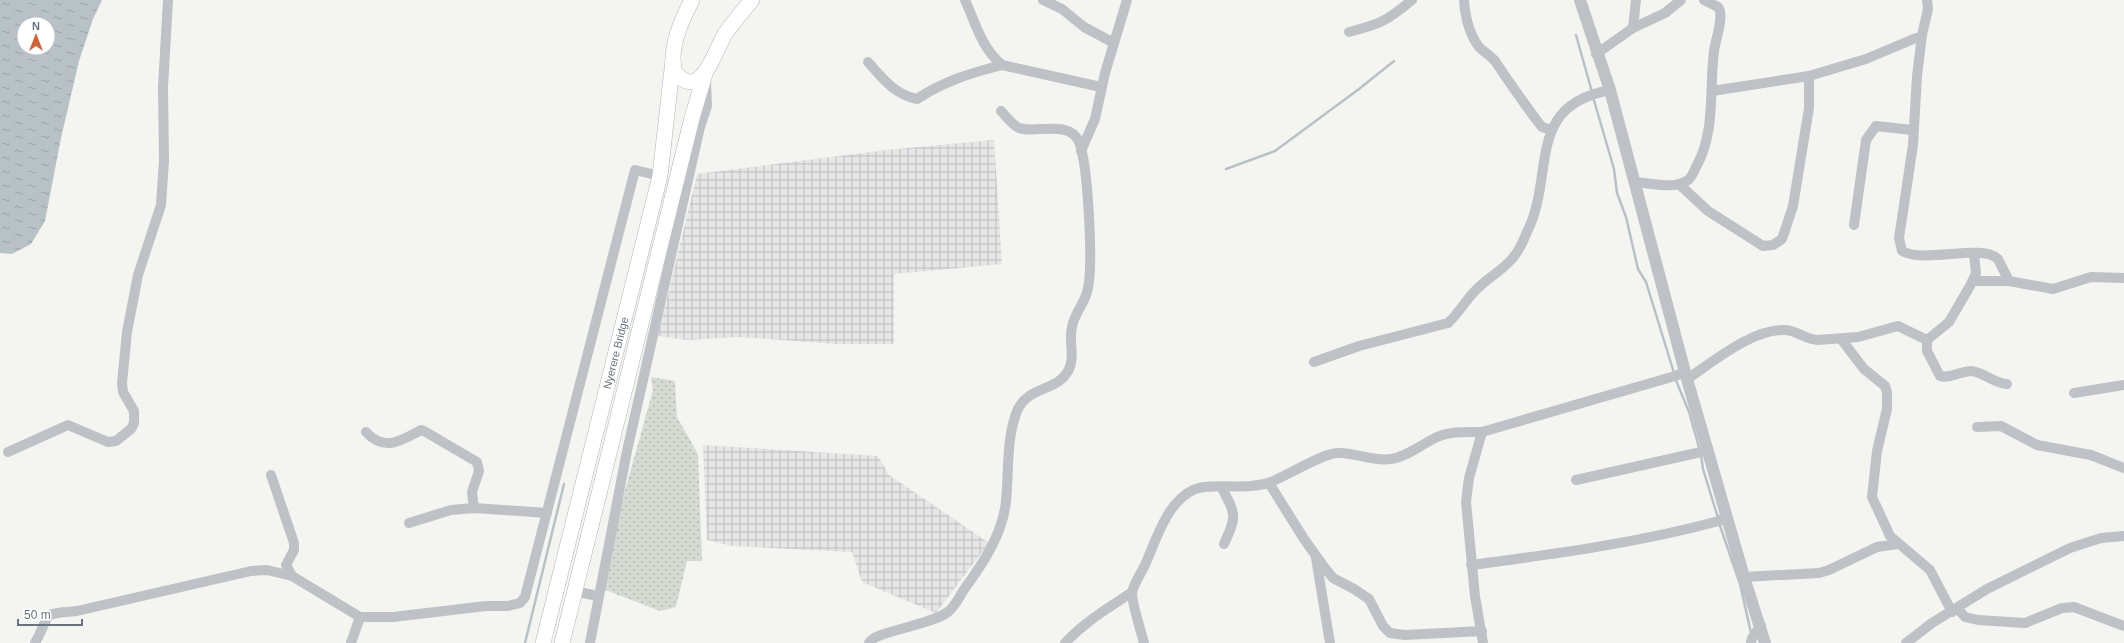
<svg xmlns="http://www.w3.org/2000/svg" width="2124" height="643" font-family="Helvetica,sans-serif">
	<defs>
		<pattern id="industrial-grid" width="8" height="8" patternUnits="userSpaceOnUse"><rect width="8" height="8" fill="#e5e6e5"/><path d="M0 4h8M4 0v8" fill="none" stroke="#bdbfbf"/></pattern>
		<pattern id="grass-dots" width="8" height="8" patternUnits="userSpaceOnUse"><rect width="8" height="8" fill="#d5dbd3"/><path d="M2 2h.1M6 6h.1" fill="none" stroke="#b1b6b0" stroke-width="1.8" stroke-linecap="round"/></pattern>
		<pattern id="water-ripples" width="26" height="14" patternUnits="userSpaceOnUse"><rect width="26" height="14" fill="#b8c2c6"/><path d="M2 4q2-2 4 0t4 0M15 11q2-2 4 0t4 0" fill="none" stroke="#99a2a6"/></pattern>
	</defs>
	<rect width="100%" height="100%" fill="#f4f5f1"/>
	<!-- industrial -->
	<g fill="url(#industrial-grid)">
		<polygon points="994,140 1002,264 894,274 894,344 836,344 740,337 687,340 658,336 697,174 887,150"/>
		<polygon points="703,445 878,456 889,475 989,543 936,613 862,582 852,552 732,546 707,540"/>
	</g>
	<!-- grass -->
	<polygon fill="url(#grass-dots)" points="651,377 675,381 677,417 698,454 702,561 687,561 676,607 660,611 603,589 601,577 653,390"/>
	<!-- water -->
	<path fill="url(#water-ripples)" fill-rule="evenodd" d="M0 0H102L93 19 79 61 61 138 45 221 31 244 12 254 0 253ZM24 24H48V48H24Z"/>
	<g fill="none" stroke-linecap="round" stroke-linejoin="round">
		<!-- stream -->
		<g stroke="#b8c2c6" stroke-width="2.5">
			<polyline points="1576,35 1592,92"/>
			<polyline points="1593,97 1614,169 1617,193 1626,217 1638,269 1646,282 1674,373"/>
			<polyline points="1226,169 1275,151 1359,89 1394,61"/>
			<polyline points="1675,378 1689,412 1700,451"/>
			<polyline points="1701,455 1703,469 1718,518"/>
			<polyline points="1719,523 1740,584 1751,633"/>
			<polyline points="525,643 564,484"/>
		</g>
		<defs>
			<g id="primary">
				<path d="M692 0C682 19 668 51 675 72 701 104 715 50 725 34 733 22 743 11 752 0"/>
				<path id="s1" d="M543 643 660 176 673 60"/>
				<polyline points="562,643 692,118 705,74"/>
			</g>
		</defs>
		<!-- primary casing -->
		<use href="#primary" stroke="#b2b5b9" stroke-width="16"/>
		<!-- minor -->
		<g stroke="#bec1c5" stroke-width="10">
			<path d="M965 0C976 24 981 47 1002 65L1101 87"/>
			<polyline points="1043,0 1062,9 1084,27 1114,43"/>
			<path d="M1464 0C1465 15 1469 34 1479 47 1484 52 1490 55 1495 61 1509 82 1523 102 1538 122L1542 127 1551 130"/>
			<path d="M1927 0 1928 9 1922 35 1917 76 1913 145 1899 238 1902 251C1925 264 1982 243 1998 259L2009 281 2053 289 2091 277 2124 278"/>
			<polyline points="1633,28 1665,13 1681,0"/>
			<path d="M1349 32C1380 24 1387 21 1412 0"/>
			<polyline points="1596,54 1633,28 1636,0"/>
			<path d="M868 62C882 78 895 95 917 99 944 81 971 73 1002 65"/>
			<polyline points="1712,91 1809,76 1866,59 1916,38"/>
			<polyline points="1081,151 1095,119 1105,73 1127,0"/>
			<path d="M1635 182C1651 183 1675 190 1688 180 1692 177 1694 171 1696 167 1716 132 1709 90 1714 51 1715 41 1725 15 1718 7L1704 0"/>
			<polyline points="1680,185 1708,211 1763,246 1773,245 1782,239 1793,206 1809,108 1809,76"/>
			<polyline points="1854,225 1866,140 1876,126 1912,130"/>
			<path d="M1974 254 1976 273 1970 286 1949 322 1927 340V351L1940 376C1950 379 1961 371 1971 371 1984 372 1993 383 2007 384"/>
			<polyline points="1973,281 2009,281"/>
			<polyline points="1841,339 1864,369 1885,386 1887,392 1887,409 1877,451 1872,497 1890,536 1930,570 1952,612"/>
			<path d="M1314 362 1359 346 1448 323C1459 313 1465 301 1475 291 1485 280 1498 273 1508 263 1516 256 1523 242 1527 232 1556 174 1524 106 1610 90"/>
			<path d="M1687 379C1713 362 1753 328 1786 330 1798 331 1806 340 1818 340L1858 337 1898 326 1927 340"/>
			<polyline points="2074,393 2124,385"/>
			<polyline points="1977,427 2001,426 2037,445 2091,455 2124,468"/>
			<path d="M366 432C384 452 401 441 421 430L424 431 477 462 479 471 472 492 474 508"/>
			<polyline points="1482,432 1469,478 1466,502 1475,596 1483,643"/>
			<polyline points="8,452 68,425 108,442 116,441 131,429 134,423 134,411 123,392 122,383 127,332 138,275 161,205 164,160 163,87 168,0"/>
			<polyline points="271,475 294,543 294,550 286,565 292,576"/>
			<polyline points="1576,480 1701,452 1708,452"/>
			<polyline points="1269,483 1304,539 1324,567 1333,578 1354,589 1369,599 1383,626 1390,633 1405,635 1482,631"/>
			<path d="M1222 488C1236 515 1237 516 1224 544"/>
			<polyline points="409,523 451,510 474,508 547,513"/>
			<polyline points="1316,558 1330,643"/>
			<path d="M1471 565C1555 554 1637 543 1719 521L1726 516"/>
			<polyline points="1744,577 1819,573 1829,570 1877,547 1898,544"/>
			<polyline points="575,591 597,596"/>
			<polyline points="1957,608 1965,617 1978,620 2025,623 2062,608 2074,607 2124,626"/>
			<path d="M35 643C52 613 39 614 77 611L251 571 267 570 292 576 360 617H393L486 606H508L520 603 525 597 635 170 660 176"/>
			<polyline points="351,643 360,617"/>
			<polyline points="590,643 627,451 700,127 707,106 706,84"/>
			<path d="M869 643C874 631 934 625 949 611 955 606 959 598 963 591 982 565 1003 534 1006 501 1009 472 1006 439 1017 411 1027 387 1055 391 1066 374 1077 360 1068 342 1072 327 1074 314 1084 304 1087 292 1094 269 1088 164 1079 142 1070 119 1034 134 1019 128 1012 125 1006 116 1001 111"/>
			<path d="M1065 643C1084 622 1109 608 1132 592"/>
			<path d="M1144 643C1141 631 1132 604 1132 593 1133 585 1141 573 1145 565 1156 541 1166 503 1193 490 1209 482 1248 491 1271 482 1286 476 1324 453 1337 453 1355 452 1372 462 1391 459 1407 457 1422 444 1437 437 1450 431 1468 432 1482 432L1675 376 1685 372"/>
			<polyline points="1751,643 1752,638 1761,625"/>
			<polyline points="1906,643 1932,623 1987,589 2070,548 2101,538 2124,536"/>
		</g>
		<!-- tertiary -->
		<polyline stroke="#bec1c5" stroke-width="12" points="1580,0 1610,90 1685,372 1744,577 1765,643"/>
		<!-- primary -->
		<use href="#primary" stroke="#fff" stroke-width="15"/>
	</g>
	<g text-anchor="middle" dominant-baseline="central" stroke-width="4" stroke-linejoin="round" paint-order="stroke">
		<!-- street labels -->
		<g font-size="11" fill="#667380" stroke="#fff">
			<text stroke="none"><textPath href="#s1" startOffset="299">Nyerere Bridge</textPath></text>
		</g>
	</g>
	<!-- north arrow -->
	<g transform="translate(36 36)"><circle r="19" fill="#ffffff" stroke="#c2c7cc"/>
	<path d="M0-3L7 15L0 10L-7 15Z" fill="#d46032"/>
	<text y="-6" font-size="11" font-weight="bold" text-anchor="middle" fill="#667380">N</text>
	</g>
	<!-- scale -->
	<path d="M18 619v6h64v-6" fill="none" stroke="#667380" stroke-width="2"/>
	<text x="24" y="619" font-size="12" fill="#667380" stroke="#ffffff" stroke-width="3" paint-order="stroke">50 m</text>
</svg>
